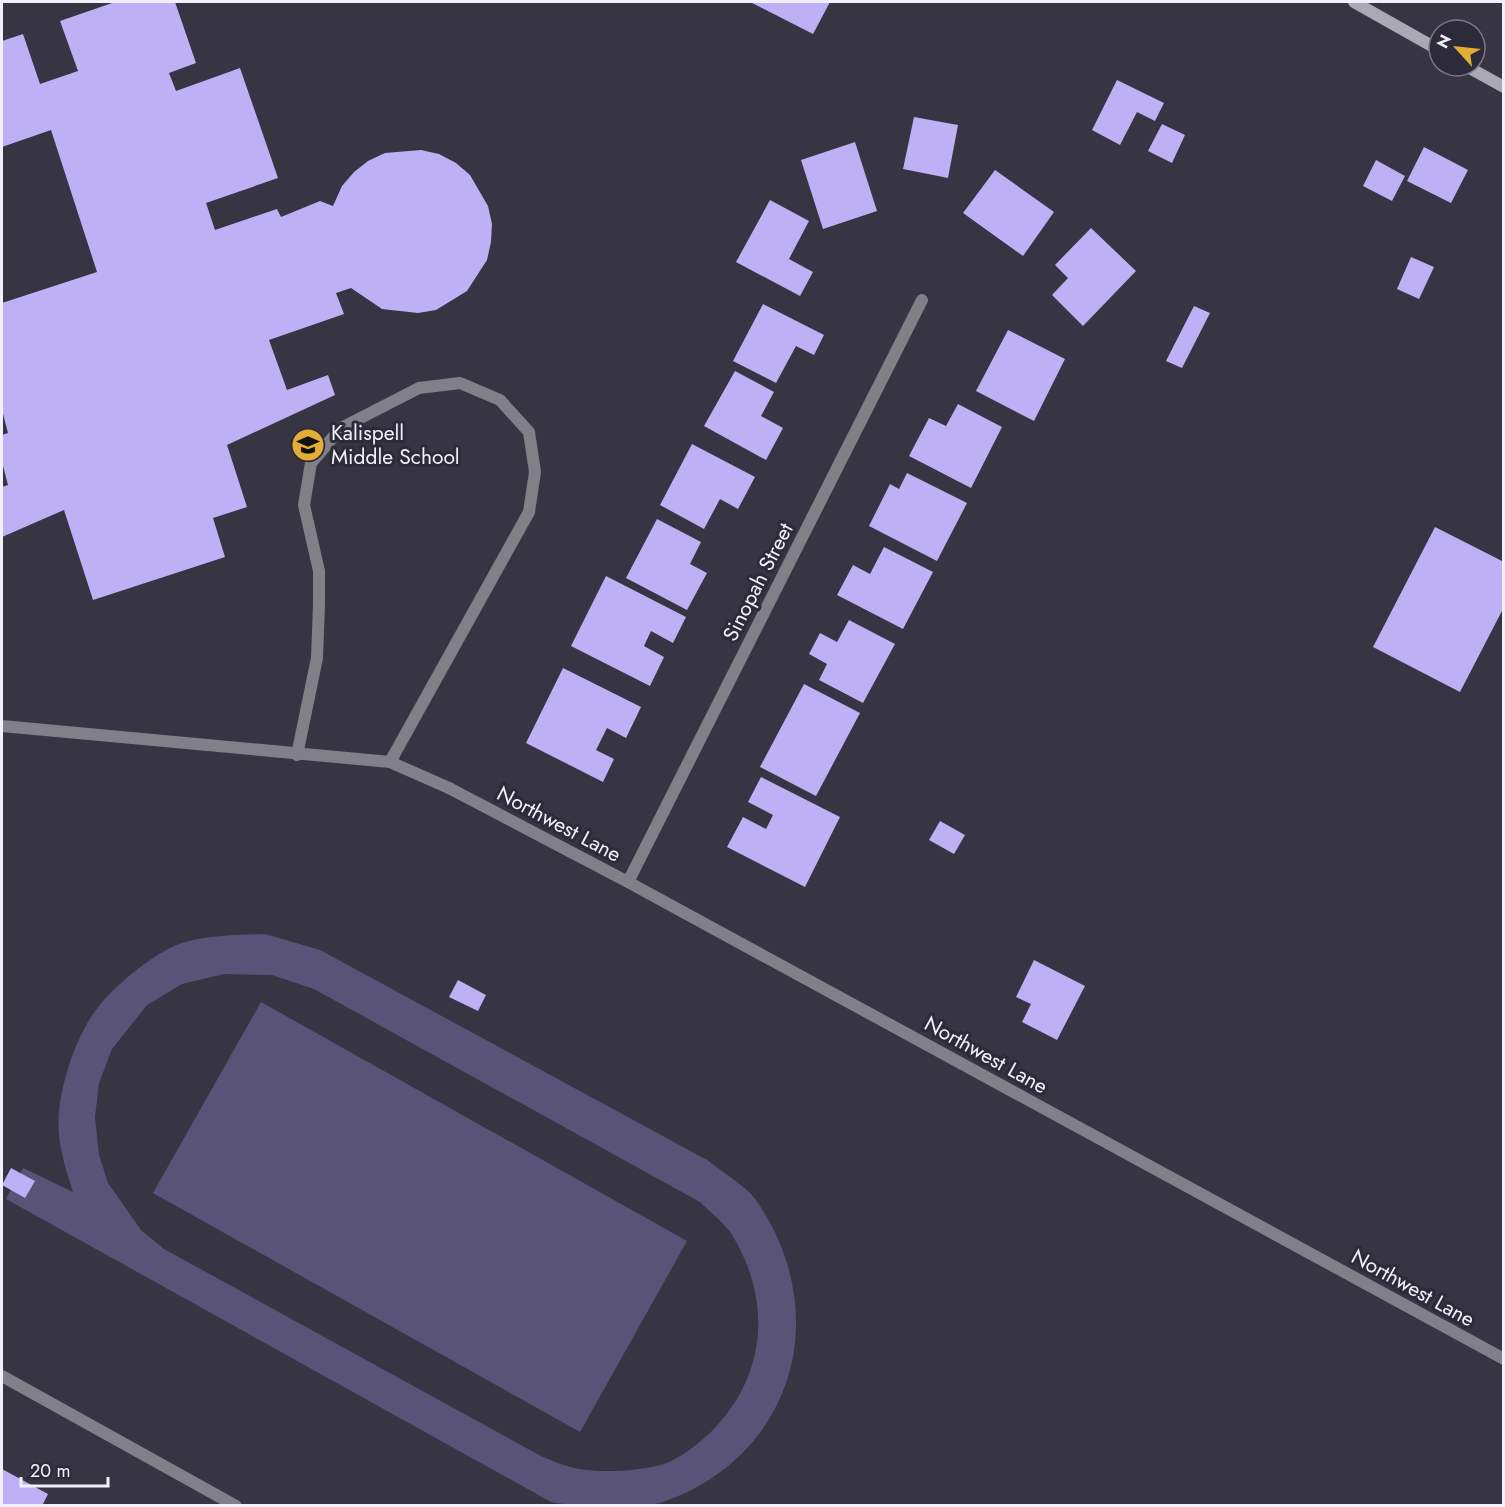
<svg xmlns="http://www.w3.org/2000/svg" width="1505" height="1507" font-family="Jost,sans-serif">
	<rect width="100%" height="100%" fill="#373443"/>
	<!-- green -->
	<g fill="#5a5378" fill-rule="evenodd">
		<path d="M265 934 320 950 707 1160C722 1172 745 1185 756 1200 835 1314 794 1458 660 1503 637 1507 576 1507 551 1502L6 1199 23 1168 73 1192C67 1173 61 1155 59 1135 55 1097 75 1035 99 1006 117 984 145 961 170 948 195 935 237 935 265 934ZM224 974 272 975 314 989 700 1202C711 1213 727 1225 734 1238 773 1305 765 1379 710 1433 697 1445 678 1460 661 1465 637 1471 604 1473 579 1469 566 1467 553 1461 541 1456L164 1249 141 1230 108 1183 99 1155 95 1117 99 1083 112 1049 147 1005 182 984Z"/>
		<polygon points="261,1002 687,1241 580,1432 153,1193"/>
	</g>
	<!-- building -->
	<g fill="#beb0f4">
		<polygon points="115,2 175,2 196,63 169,73 176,91 240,68 278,178 206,203 215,230 277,209 281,217 320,201 333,206 342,186 354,172 368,161 385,153 421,150 439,154 456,163 470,175 488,206 492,224 491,242 487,260 467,291 436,310 418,313 382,309 351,288 336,293 344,314 269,340 287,390 328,375 335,395 227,445 247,507 213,518 225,557 93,600 64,510 2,537 2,487 8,485 2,462 2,435 8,433 2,410 2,303 97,272 51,130 2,147 2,41 23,34 40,84 78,71 60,21"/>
		<polygon points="750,2 830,2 813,34"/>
		<polygon points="1117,80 1164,103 1155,121 1137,112 1120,145 1092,130"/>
		<polygon points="914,117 958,125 948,178 903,169"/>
		<polygon points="1162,124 1185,135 1172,163 1148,151"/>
		<polygon points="855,142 877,211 823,229 801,160"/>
		<polygon points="1424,147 1468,170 1451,203 1407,181"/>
		<polygon points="1376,160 1405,176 1392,201 1363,186"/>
		<polygon points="995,170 1054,212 1023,256 963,213"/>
		<polygon points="770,200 809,221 789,259 813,272 800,296 736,262"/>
		<polygon points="1091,228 1136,271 1083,326 1052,295 1068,278 1055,265"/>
		<polygon points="1411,257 1434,267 1419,299 1397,289"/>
		<polygon points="763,304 824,335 814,355 796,346 776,383 733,361"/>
		<polygon points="1194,306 1210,313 1182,368 1166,361"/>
		<polygon points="1008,330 1065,359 1034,421 976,391"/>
		<polygon points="735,371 774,392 761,416 783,428 766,460 704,426"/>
		<polygon points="958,404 1002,427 971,488 909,456 929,418 946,426"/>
		<polygon points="692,444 755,477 738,509 720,499 704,529 660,505"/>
		<polygon points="907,473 967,503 937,561 869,526 890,484 899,489"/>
		<polygon points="657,519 701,542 690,564 707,573 687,610 626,578"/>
		<polygon points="1435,527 1504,562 1504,607 1460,692 1373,647"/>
		<polygon points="884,547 933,572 903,629 837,595 853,565 870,574"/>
		<polygon points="606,576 686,617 673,643 651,631 644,646 664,657 650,686 571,646"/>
		<polygon points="849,620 895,644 863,703 819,680 827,664 809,654 820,633 837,642"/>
		<polygon points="563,668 641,707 626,738 607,728 596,750 614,759 603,782 526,743"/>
		<polygon points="804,684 860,713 816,796 760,767"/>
		<polygon points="761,777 840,817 805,887 727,847 743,817 766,829 773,815 748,802"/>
		<polygon points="940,821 965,835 954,854 929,840"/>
		<polygon points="1034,960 1085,986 1057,1040 1022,1022 1031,1004 1016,997"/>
		<polygon points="458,980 486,995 478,1011 449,997"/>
		<polygon points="11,1168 35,1181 25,1198 2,1185"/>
		<polygon points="2,1469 48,1494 42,1506 2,1506"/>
	</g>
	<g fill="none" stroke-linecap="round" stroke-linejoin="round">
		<!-- service -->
		<g stroke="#818088" stroke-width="12">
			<polyline points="2,726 390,762 449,788"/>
			<polyline points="297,755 317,658 319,604 319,571 304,505 311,463 341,428 419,388 460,383 500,400 529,432 535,472 529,512 390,762"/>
		</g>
		<!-- minor -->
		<g stroke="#818088" stroke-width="12">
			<polyline points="449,788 628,882 1504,1359"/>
			<polyline points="628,882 922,300"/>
			<polyline points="2,1376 236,1506"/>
		</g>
		<!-- secondary -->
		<g stroke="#aba9b6" stroke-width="12">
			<polyline points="1354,2 1439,50"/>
			<polyline points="1466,66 1504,87"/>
		</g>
	</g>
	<!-- icons -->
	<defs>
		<symbol id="school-disc" viewBox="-11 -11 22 22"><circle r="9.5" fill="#e3ae35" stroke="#2d2a39"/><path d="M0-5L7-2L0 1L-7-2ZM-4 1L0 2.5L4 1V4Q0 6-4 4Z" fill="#111"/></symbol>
	</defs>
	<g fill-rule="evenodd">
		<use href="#school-disc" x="289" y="426" width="38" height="38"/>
	</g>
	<g text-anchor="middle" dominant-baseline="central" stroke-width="6" stroke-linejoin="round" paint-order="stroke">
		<!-- poi labels -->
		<g font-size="21" fill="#f2f1fb" stroke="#2d2a39" text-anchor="start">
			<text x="331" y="433">Kalispell<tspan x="331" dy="24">Middle School</tspan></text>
		</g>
		<!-- street labels -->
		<g font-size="21" fill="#f2f1fb" stroke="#2d2a39">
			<text transform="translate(758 582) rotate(-63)">Sinopah Street</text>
			<text transform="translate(559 824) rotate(28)">Northwest Lane</text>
			<text transform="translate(986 1055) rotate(29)">Northwest Lane</text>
			<text transform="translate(1413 1288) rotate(29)">Northwest Lane</text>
		</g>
	</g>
	<!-- border -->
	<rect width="1505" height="1507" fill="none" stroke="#f2f1fb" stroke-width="6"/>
	<!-- north arrow -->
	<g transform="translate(1457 48) rotate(297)"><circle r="28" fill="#2d2a39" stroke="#7c7a87" stroke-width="1.5"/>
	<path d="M0-4.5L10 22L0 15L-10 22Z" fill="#e3ae35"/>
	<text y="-9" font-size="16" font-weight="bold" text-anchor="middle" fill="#f2f1fb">N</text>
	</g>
	<!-- scale -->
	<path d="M21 1477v9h87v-9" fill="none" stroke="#f2f1fb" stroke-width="3"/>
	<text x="30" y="1477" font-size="18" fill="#f2f1fb" stroke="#2d2a39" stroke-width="4.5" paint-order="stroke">20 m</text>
</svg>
